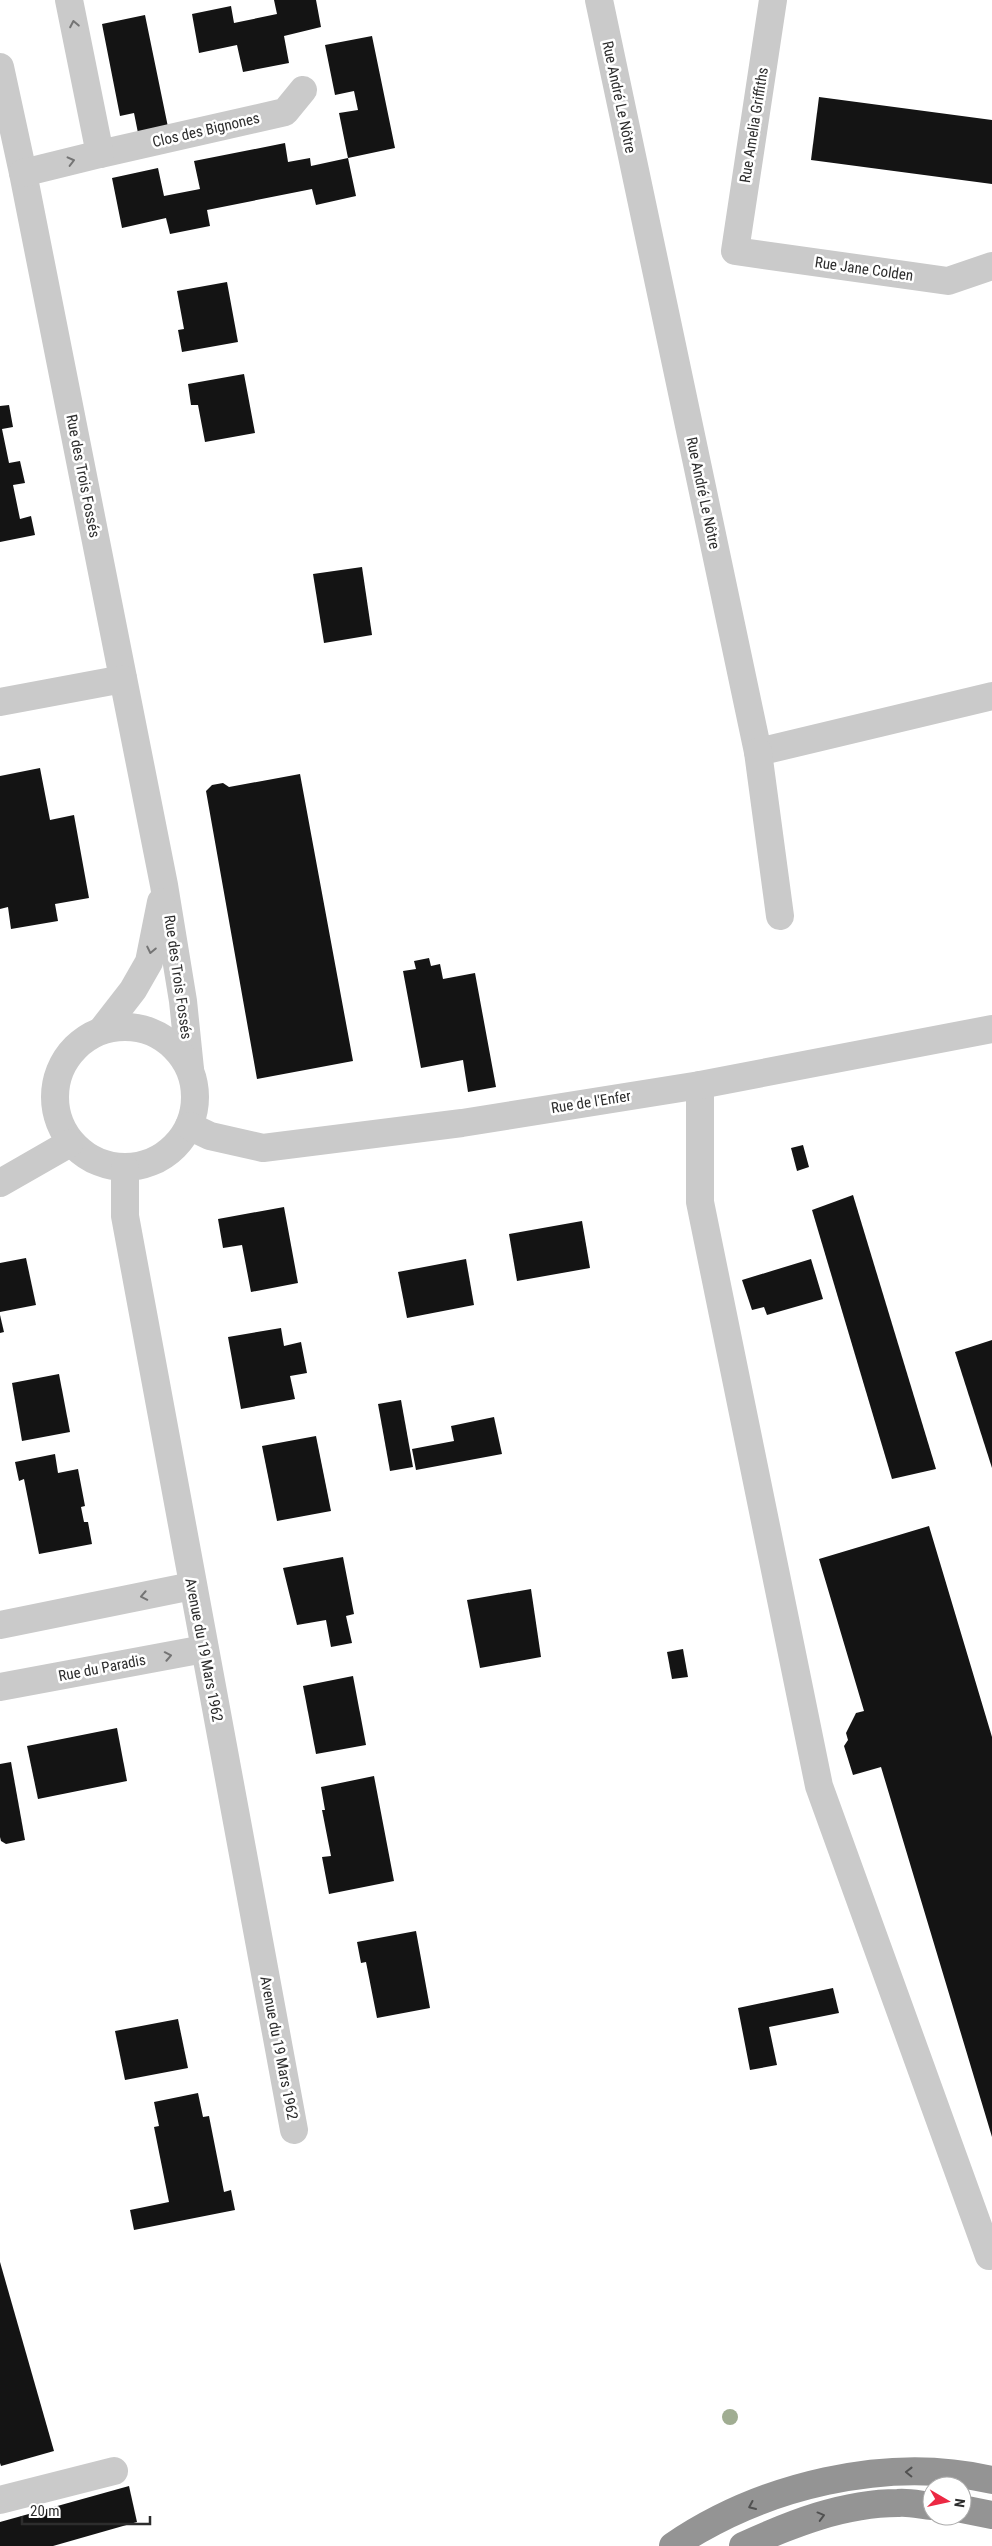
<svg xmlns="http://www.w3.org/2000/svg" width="992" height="2546" font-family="'Roboto Condensed',sans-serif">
	<rect width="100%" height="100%" fill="#fff"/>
	<!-- building -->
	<g fill="#141414">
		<polygon points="274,0 316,0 321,27 284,36 289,63 243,72 237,45 199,53 192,14 231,6 234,23 277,14"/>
		<polygon points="145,15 168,127 138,133 134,113 120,116 102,24"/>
		<polygon points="372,36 395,148 348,158 356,196 316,205 312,189 207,210 210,226 170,234 166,218 122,228 112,178 158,168 164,196 200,189 194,161 285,143 288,162 310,158 311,166 348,158 339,113 358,110 354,91 335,95 325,45"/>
		<polygon points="819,97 992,120 992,184 811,160"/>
		<polygon points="227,282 238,342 182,352 178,330 184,329 177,291"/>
		<polygon points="244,374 255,433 205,442 198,405 191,405 188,384"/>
		<polygon points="9,405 13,427 2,429 9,463 20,461 25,483 13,485 20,519 31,516 35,535 0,542 0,406"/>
		<polygon points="362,567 372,635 324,643 313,574"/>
		<polygon points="40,768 50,820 74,815 89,898 55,904 58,921 11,929 8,907 0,909 0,776"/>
		<polygon points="300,774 353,1061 257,1079 206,791 212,785 223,783 229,787"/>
		<polygon points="429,958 431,966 440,964 443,979 475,973 496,1087 468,1092 463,1060 421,1068 403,971 416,969 414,961"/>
		<polygon points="803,1145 809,1167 797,1171 791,1148"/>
		<polygon points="853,1195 936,1469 892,1479 812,1210"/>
		<polygon points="284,1207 298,1283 251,1292 242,1245 223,1248 218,1219"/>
		<polygon points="582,1221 590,1268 517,1281 509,1234"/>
		<polygon points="26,1258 36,1305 0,1312 0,1263"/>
		<polygon points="466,1259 474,1305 407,1318 398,1272"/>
		<polygon points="811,1259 823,1299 767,1315 764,1307 752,1310 742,1280"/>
		<polygon points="0,1315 4,1332 0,1333"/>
		<polygon points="281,1328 284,1346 301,1342 307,1373 290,1376 295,1399 241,1409 228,1337"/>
		<polygon points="992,1340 992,1468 955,1352"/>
		<polygon points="59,1374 70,1432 22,1441 12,1383"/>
		<polygon points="401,1400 413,1467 390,1471 378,1404"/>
		<polygon points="494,1417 502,1454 416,1470 412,1449 454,1441 451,1426"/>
		<polygon points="316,1436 331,1511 277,1521 262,1446"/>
		<polygon points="55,1454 58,1473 78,1469 85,1506 81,1507 84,1522 88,1522 92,1544 39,1554 24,1479 19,1481 15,1462"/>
		<polygon points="929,1526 992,1737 992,2137 881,1767 853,1775 844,1746 848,1740 846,1733 856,1713 864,1711 819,1559"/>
		<polygon points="343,1557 354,1614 346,1616 352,1643 331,1647 326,1620 297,1625 283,1568"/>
		<polygon points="531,1589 541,1657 480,1668 467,1600"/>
		<polygon points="683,1649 688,1677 672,1679 667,1652"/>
		<polygon points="353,1676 366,1745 316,1754 303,1686"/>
		<polygon points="117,1728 127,1781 38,1799 27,1746"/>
		<polygon points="11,1762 25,1840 6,1844 1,1841 0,1837 0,1764"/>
		<polygon points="374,1776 394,1881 329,1894 322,1857 331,1856 322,1810 325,1810 321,1787"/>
		<polygon points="416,1931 430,2008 377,2018 366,1962 361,1963 357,1942"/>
		<polygon points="833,1988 839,2013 769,2027 777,2065 750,2070 738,2008"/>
		<polygon points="178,2019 188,2068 125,2080 115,2031"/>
		<polygon points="198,2093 203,2117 209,2116 224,2192 231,2190 235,2210 134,2230 130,2210 169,2202 154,2127 159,2126 154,2102"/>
		<polygon points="0,2262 54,2451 1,2466 0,2463"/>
		<polygon points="129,2486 137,2522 53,2546 0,2546 0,2522"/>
	</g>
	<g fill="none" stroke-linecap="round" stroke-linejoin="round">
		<!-- minor -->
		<g stroke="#cacaca" stroke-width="28">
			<polyline points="599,0 758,752 992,696"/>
			<polyline points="773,0 735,251 948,281 992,266"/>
			<polyline points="0,67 23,173 164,885 183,1001 190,1069"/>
			<polyline points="100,154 285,112 303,90"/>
			<polyline points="23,173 100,154 69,0"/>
			<polyline points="0,702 123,679"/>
			<polyline points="758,752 780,916"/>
			<circle cx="125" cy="1097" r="70"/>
			<polyline points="102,1030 133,990 149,962 161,902"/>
			<polyline points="700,1085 700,1202 819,1786 989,2256"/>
			<polyline points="189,1126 210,1136 263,1148 462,1123 700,1085 992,1029"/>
			<polyline points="125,1168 125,1216 294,2130"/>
			<polyline points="0,1183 70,1143"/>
			<polyline points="0,1625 192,1586"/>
			<polyline points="0,1687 204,1649"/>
			<polyline points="0,2500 114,2471"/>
		</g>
		<!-- highway -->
		<g stroke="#949494" stroke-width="28">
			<polyline points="962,2509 992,2515"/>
			<path d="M673 2546C761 2486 887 2455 992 2480"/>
			<path d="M743 2546C791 2524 844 2503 898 2503 909 2502 921 2505 932 2506"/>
		</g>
	</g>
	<!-- trees -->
	<circle fill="#a0ad92" cx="730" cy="2417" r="8"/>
	<!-- one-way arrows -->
	<defs><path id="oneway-chevron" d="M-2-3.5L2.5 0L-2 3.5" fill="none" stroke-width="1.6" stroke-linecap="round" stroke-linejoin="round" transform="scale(1.25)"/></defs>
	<g stroke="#747474">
		<use href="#oneway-chevron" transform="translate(74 24) rotate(-101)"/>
		<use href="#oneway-chevron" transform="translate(71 161) rotate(-14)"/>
		<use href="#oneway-chevron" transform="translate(151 950) rotate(102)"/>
		<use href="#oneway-chevron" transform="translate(144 1596) rotate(169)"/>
		<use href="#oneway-chevron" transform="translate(168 1656) rotate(-11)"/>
	</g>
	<g stroke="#515151">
		<use href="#oneway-chevron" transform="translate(909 2472) rotate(-179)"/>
		<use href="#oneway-chevron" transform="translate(752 2506) rotate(156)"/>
		<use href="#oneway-chevron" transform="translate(821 2516) rotate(-15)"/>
	</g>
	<g text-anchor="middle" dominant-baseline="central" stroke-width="5" stroke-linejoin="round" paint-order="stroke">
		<!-- street labels -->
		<g font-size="15" fill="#2d2d2d" stroke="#fff">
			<text transform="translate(619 97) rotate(78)">Rue André Le Nôtre</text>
			<text transform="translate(754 125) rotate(-81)">Rue Amelia Griffiths</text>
			<text transform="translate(206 130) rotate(-13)">Clos des Bignones</text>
			<text transform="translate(864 269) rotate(8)">Rue Jane Colden</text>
			<text transform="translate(83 476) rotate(79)">Rue des Trois Fossés</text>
			<text transform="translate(703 493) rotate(78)">Rue André Le Nôtre</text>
			<text transform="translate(178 977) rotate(82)">Rue des Trois Fossés</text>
			<text transform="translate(591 1102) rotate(-9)">Rue de l'Enfer</text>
			<text transform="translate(204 1650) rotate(79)">Avenue du 19 Mars 1962</text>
			<text transform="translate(102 1668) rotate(-11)">Rue du Paradis</text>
			<text transform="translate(279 2048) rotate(79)">Avenue du 19 Mars 1962</text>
		</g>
	</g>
	<!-- north arrow -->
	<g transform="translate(947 2501) rotate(99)"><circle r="24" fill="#ffffff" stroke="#ababab"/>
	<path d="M0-4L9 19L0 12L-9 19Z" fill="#ec2843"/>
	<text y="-8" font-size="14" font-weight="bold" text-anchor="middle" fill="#2d2d2d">N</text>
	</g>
	<!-- scale -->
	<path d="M22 2516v8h128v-8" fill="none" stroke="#2d2d2d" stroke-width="2.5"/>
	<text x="30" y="2516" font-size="15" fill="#2d2d2d" stroke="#ffffff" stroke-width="4" paint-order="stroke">20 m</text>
</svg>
